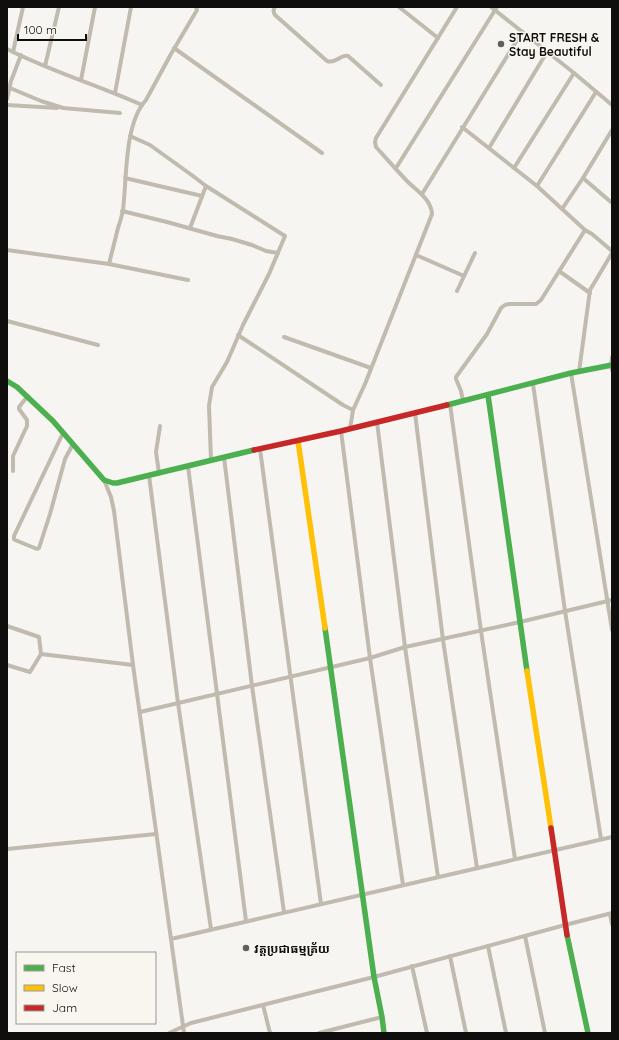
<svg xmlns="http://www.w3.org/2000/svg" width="619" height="1040" font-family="Quicksand,'Noto Sans Khmer',sans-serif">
	<rect width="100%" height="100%" fill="#f7f5f2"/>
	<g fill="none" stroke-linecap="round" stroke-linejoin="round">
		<!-- street -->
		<g stroke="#c0baaf" stroke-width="4">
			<path d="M275 7C273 10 273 12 275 15L327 61C337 64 340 54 348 56L381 85"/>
			<polyline points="399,7 438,38"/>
			<polyline points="491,7 574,73 612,105"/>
			<polyline points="174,48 322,153"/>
			<path d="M7 49C50 71 97 85 142 105"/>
			<polyline points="13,52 23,7"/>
			<polyline points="45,66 59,7"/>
			<polyline points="81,80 95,7"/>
			<polyline points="7,87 10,88 41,101 63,108 120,113"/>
			<polyline points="115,93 131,7"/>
			<polyline points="7,99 11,81 21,55"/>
			<polyline points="7,105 57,108"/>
			<polyline points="462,127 537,186 585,230 592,234 612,251"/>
			<polyline points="612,130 583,178 612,203"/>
			<polyline points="130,136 150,145 193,176 206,186 285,236 269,274 243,325 227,362 212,387 209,406 211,460"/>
			<polyline points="489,148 547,52"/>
			<polyline points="396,168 497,7"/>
			<polyline points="514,168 574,73"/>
			<polyline points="125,178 202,196"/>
			<polyline points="537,186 596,92"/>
			<polyline points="422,194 522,32"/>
			<polyline points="562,209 583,178"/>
			<polyline points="122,211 167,222 217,236 232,239 252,245 266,251 278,253"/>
			<polyline points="190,228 206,186"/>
			<polyline points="7,250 109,264 188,280"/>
			<polyline points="416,255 464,276"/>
			<path d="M109 264C112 252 115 240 118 228 120 222 122 216 123 210 127 178 124 124 146 100L171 54 197 10 196 7"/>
			<polyline points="559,271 590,293"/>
			<polyline points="457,291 475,253"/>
			<polyline points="7,321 98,345"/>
			<polyline points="238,335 343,405 353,410"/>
			<polyline points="284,337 371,368"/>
			<polyline points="612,357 611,365 612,370"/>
			<polyline points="579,372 590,290 612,253"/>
			<polyline points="571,373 612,630"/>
			<polyline points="533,384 565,611 601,839"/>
			<polyline points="463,401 461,391 456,379 456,377 487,334 501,308 505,305 509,304 536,304 541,300 585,230"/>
			<polyline points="450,404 481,631 515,859"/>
			<polyline points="415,413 443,640 477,868"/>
			<polyline points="377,422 405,647 438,877"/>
			<path d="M350 429 353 410 365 384 432 214C431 199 417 191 408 182 397 171 387 159 376 147L375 142 376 138 457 7"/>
			<polyline points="341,431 370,658 403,885"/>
			<polyline points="63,433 14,536 14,539 15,540 37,549 39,548 50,514 65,459 73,444"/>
			<polyline points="260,449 321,904"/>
			<polyline points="224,457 252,686 284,912"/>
			<polyline points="188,466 246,921"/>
			<polyline points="13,471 13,456 27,426 27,420 19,409 19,407 27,397"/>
			<polyline points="159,473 156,452 160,426"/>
			<polyline points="149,475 178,703 211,929"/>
			<polyline points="104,480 111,497 114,511 133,665 184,1033"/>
			<polyline points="7,626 39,637 41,654"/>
			<polyline points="7,665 30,672 41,654 133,665"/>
			<polyline points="140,712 370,658 405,647 520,622 612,600"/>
			<polyline points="7,849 156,834"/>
			<polyline points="610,914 612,924"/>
			<polyline points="525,936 545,1033"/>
			<polyline points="171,939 612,837"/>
			<polyline points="488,946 506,1033"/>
			<polyline points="450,956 466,1033"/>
			<polyline points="412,966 427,1033"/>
			<polyline points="263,1005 270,1033"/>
			<polyline points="169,1033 191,1023 374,977 565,925 612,913"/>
			<polyline points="319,1033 382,1017"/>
		</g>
		<!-- fast -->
		<g stroke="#4caf50" stroke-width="5.5">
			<polyline points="7,381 17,387 53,421 104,480 113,483 117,483 254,450"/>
			<polyline points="488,395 527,671"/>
			<polyline points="447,405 571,373 612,365"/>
			<polyline points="325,628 374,977 382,1017 384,1033"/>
			<polyline points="567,935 588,1033"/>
		</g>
		<!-- slow -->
		<g stroke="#ffc107" stroke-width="5.5">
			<polyline points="298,441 325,628"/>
			<polyline points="527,671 551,828"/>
		</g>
		<!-- jam -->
		<g stroke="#c62828" stroke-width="5.5">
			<polyline points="254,450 341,431 447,405"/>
			<polyline points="551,828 567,935"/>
		</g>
	</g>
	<!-- markers -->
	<g fill="#605f5c" stroke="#f9f6f0" stroke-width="1.5">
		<circle cx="501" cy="44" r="4"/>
		<circle cx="246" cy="948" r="4"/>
	</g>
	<g text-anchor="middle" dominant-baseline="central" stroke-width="3" stroke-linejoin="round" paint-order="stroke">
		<!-- poi labels -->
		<g font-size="12" font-weight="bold" fill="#0f0e0c" stroke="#f9f6f0" text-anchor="start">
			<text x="509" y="37">START FRESH &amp;<tspan x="509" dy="14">Stay Beautiful</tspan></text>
			<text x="254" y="948">វត្តប្រជាធម្មត្រ័យ</text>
		</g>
	</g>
	<!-- border -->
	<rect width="619" height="1040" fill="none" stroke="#0f0e0c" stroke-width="16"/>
	<!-- legend -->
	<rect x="16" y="952" width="140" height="72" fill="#f9f6f0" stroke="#9b9995"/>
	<rect x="24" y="965" width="20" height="6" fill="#4caf50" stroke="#9b9995"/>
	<text x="52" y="972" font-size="12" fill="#0f0e0c">Fast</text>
	<rect x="24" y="985" width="20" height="6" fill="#ffc107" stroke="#9b9995"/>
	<text x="52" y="992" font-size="12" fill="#0f0e0c">Slow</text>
	<rect x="24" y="1005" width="20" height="6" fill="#c62828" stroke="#9b9995"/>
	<text x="52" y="1012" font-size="12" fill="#0f0e0c">Jam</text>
	<!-- scale -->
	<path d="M18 34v6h68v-6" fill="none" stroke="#0f0e0c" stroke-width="2"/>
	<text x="24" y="34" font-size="12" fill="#0f0e0c" stroke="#f9f6f0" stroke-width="3" paint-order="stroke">100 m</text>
</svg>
